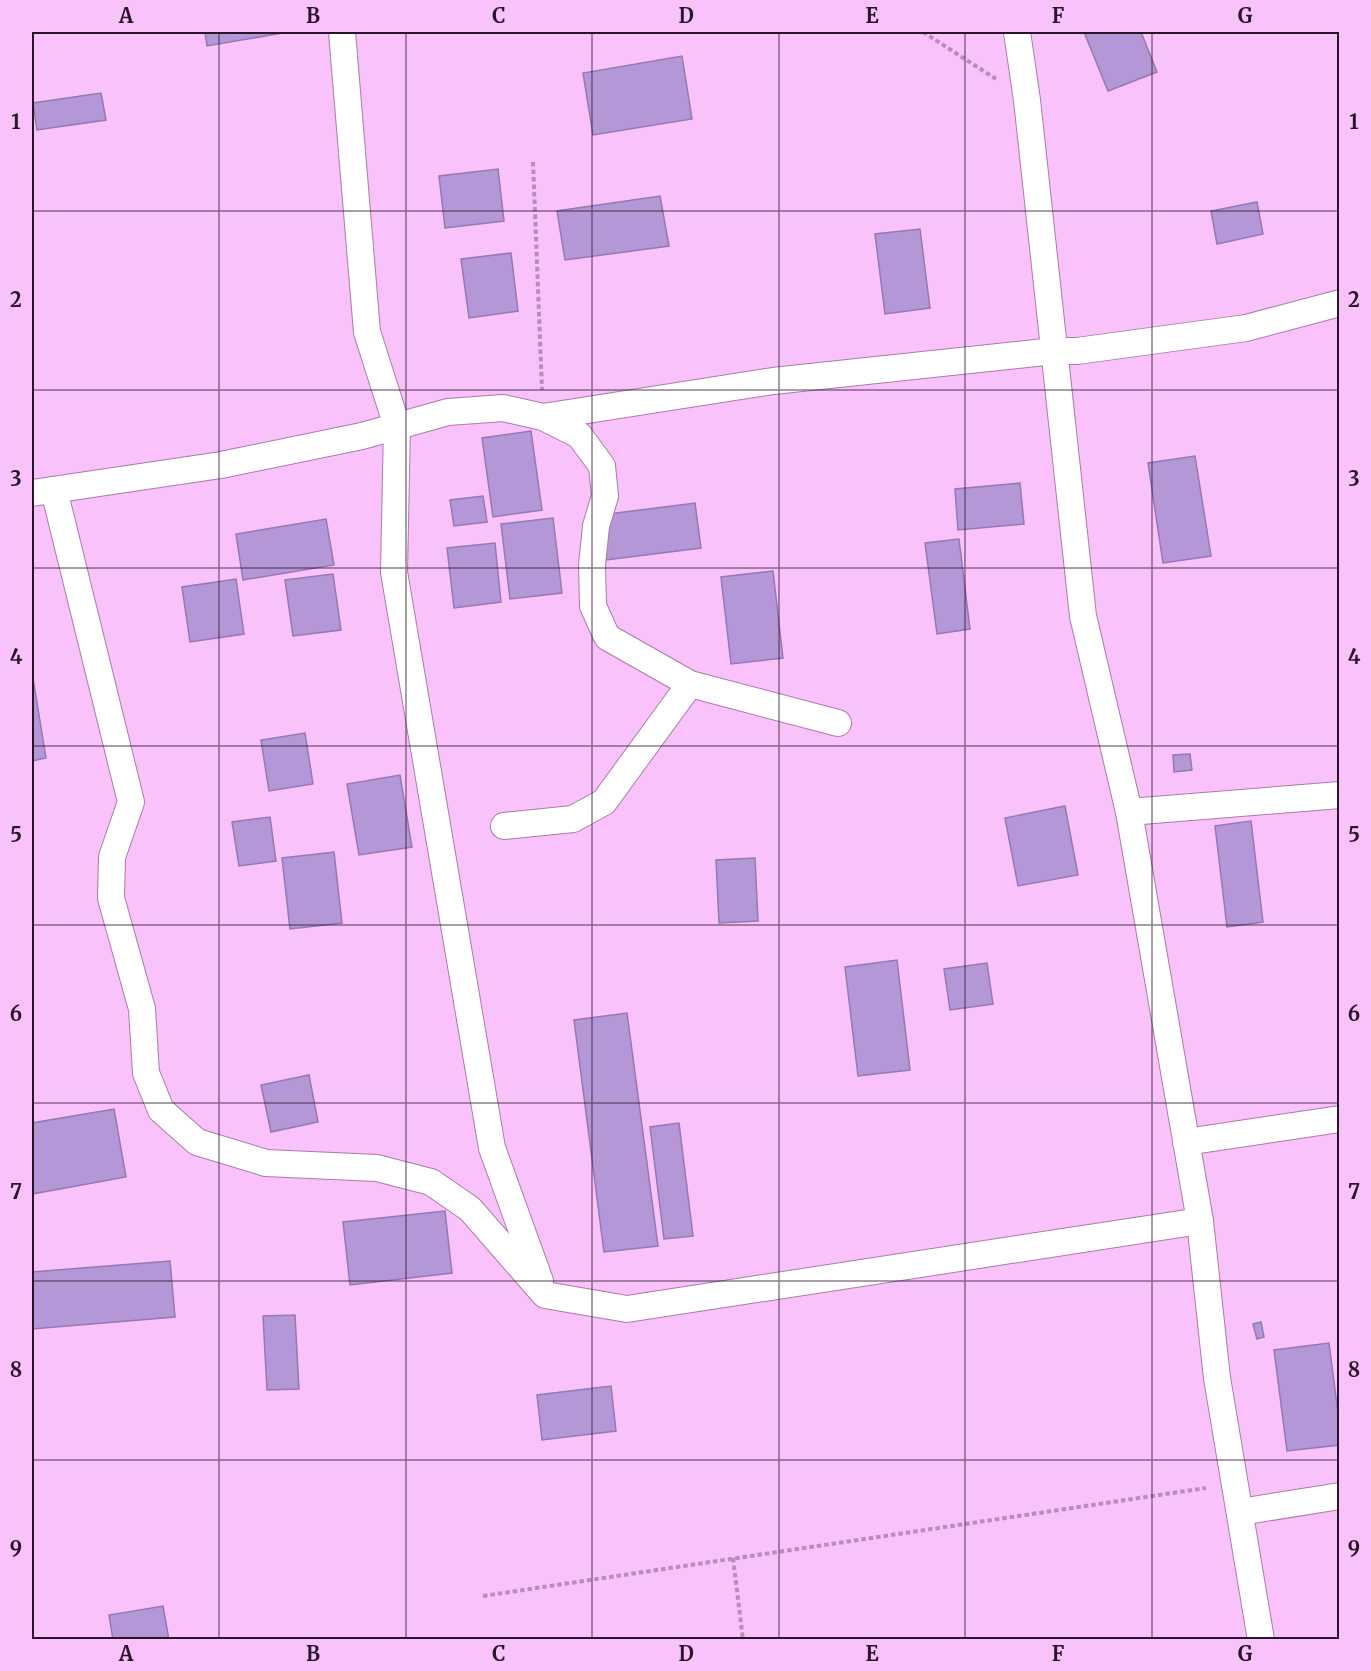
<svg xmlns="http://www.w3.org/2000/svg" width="1371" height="1671" font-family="Merriweather,serif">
	<rect width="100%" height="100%" fill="#f9c2fa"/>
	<!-- building -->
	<g fill="#b497d6" stroke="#9578b5" stroke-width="1.5">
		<polygon points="205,32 288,32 207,46"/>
		<polygon points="1084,32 1141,32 1157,72 1108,91"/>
		<polygon points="682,56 692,119 593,135 583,73"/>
		<polygon points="101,93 106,120 37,130 33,103"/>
		<polygon points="498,169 504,221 445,228 439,176"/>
		<polygon points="660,196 669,246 565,260 557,211"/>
		<polygon points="1257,202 1263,234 1217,244 1211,211"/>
		<polygon points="920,229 930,308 885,314 875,234"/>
		<polygon points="511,253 518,311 469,318 461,259"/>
		<polygon points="531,431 542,510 493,517 482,438"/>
		<polygon points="1195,456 1211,556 1163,563 1148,463"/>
		<polygon points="1020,483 1024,524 958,530 955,489"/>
		<polygon points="483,496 487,522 454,526 450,500"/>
		<polygon points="695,503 701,548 606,560 601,515"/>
		<polygon points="553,518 562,593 510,599 501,524"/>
		<polygon points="326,519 334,565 243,580 236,534"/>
		<polygon points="959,539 970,629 937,634 925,543"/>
		<polygon points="495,543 501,602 454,608 447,548"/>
		<polygon points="773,571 783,658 731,664 721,577"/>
		<polygon points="333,574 341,630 293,636 285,580"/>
		<polygon points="236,579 244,634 190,642 182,587"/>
		<polygon points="32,672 46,758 32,761"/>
		<polygon points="305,733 313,784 269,791 261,740"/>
		<polygon points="1190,754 1192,770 1174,772 1173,755"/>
		<polygon points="400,775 412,847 359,855 347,784"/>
		<polygon points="1065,806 1078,875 1018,886 1005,818"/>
		<polygon points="270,817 276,861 239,866 232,822"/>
		<polygon points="1251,821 1263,922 1227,927 1215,826"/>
		<polygon points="334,852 342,923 290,929 282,858"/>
		<polygon points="755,858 758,921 719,923 716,860"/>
		<polygon points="897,960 910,1070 858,1076 845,967"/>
		<polygon points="987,963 993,1004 950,1010 944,969"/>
		<polygon points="627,1013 658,1246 604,1252 574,1020"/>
		<polygon points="309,1075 318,1122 271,1132 261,1085"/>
		<polygon points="114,1109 126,1177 32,1194 32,1123"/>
		<polygon points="679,1123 693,1236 664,1239 650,1127"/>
		<polygon points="445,1211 452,1273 350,1285 343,1222"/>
		<polygon points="170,1261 175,1317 32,1329 32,1272"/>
		<polygon points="295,1315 299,1389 267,1390 263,1316"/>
		<polygon points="1261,1322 1264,1337 1257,1339 1253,1324"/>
		<polygon points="1329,1343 1340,1429 1340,1445 1287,1451 1274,1350"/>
		<polygon points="611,1386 616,1431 542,1440 537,1395"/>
		<polygon points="163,1606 169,1640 113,1640 109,1615"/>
	</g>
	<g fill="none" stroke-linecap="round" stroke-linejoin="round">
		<defs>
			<g id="minor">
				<polyline points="342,32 367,332 397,426 394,572 492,1148 540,1281"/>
				<polyline points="1017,32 1027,100 1083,616 1129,812 1200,1221 1217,1378 1261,1640"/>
				<polyline points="543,417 773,381 1054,351 1077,351 1246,328 1340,303"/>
				<polyline points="54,490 131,802 112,857 111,898 142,1009 146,1073 161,1110 197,1142 266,1163 377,1168 431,1182 470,1209 545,1295 627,1309 1200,1221"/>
				<polyline points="32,493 221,465 362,436 448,412 503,408 543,417 579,435 602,466 605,496 596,526 592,565 593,606 607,637 690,684 838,723"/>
				<polyline points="1129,812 1340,795"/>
				<polyline points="504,826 573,819 604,802 690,684"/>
				<polyline points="1186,1142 1340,1119"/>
				<polyline points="1240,1512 1340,1496"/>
			</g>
		</defs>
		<!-- minor casing -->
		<use href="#minor" stroke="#ac7aae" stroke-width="28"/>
		<!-- path -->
		<g stroke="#b98dba" stroke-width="4" stroke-dasharray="4.5 3" stroke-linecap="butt">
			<polyline points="923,32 996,79"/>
			<polyline points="533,162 542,390"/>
			<polyline points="733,1558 743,1640"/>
			<polyline points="483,1596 1206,1488"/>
		</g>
		<!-- minor -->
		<use href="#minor" stroke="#fff" stroke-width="26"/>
	</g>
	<!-- grid -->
	<path fill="none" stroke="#29152a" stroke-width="1.5" stroke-opacity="0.55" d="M219 32V1640M406 32V1640M592 32V1640M779 32V1640M965 32V1640M1152 32V1640M32 211H1340M32 390H1340M32 568H1340M32 746H1340M32 925H1340M32 1103H1340M32 1281H1340M32 1460H1340"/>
	<!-- border -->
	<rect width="1371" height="1671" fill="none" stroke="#f9c2fa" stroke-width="66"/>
	<rect x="33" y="33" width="1305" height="1605" fill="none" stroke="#29152a" stroke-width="2"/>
	<g font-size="20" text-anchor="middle" font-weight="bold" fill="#29152a">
		<text x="126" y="23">A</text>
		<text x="313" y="23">B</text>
		<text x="499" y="23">C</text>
		<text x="686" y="23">D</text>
		<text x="872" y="23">E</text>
		<text x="1058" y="23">F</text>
		<text x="1245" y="23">G</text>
		<text x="16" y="129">1</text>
		<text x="1354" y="129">1</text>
		<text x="16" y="307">2</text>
		<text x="1354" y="307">2</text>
		<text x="16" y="486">3</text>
		<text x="1354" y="486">3</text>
		<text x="16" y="664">4</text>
		<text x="1354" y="664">4</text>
		<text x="16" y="842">5</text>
		<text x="1354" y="842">5</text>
		<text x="16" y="1021">6</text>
		<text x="1354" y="1021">6</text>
		<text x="16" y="1199">7</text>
		<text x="1354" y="1199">7</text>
		<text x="16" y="1377">8</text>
		<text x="1354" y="1377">8</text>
		<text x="16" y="1556">9</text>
		<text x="1354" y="1556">9</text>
		<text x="126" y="1661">A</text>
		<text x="313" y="1661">B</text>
		<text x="499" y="1661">C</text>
		<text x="686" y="1661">D</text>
		<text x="872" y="1661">E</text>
		<text x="1058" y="1661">F</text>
		<text x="1245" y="1661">G</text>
	</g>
</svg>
